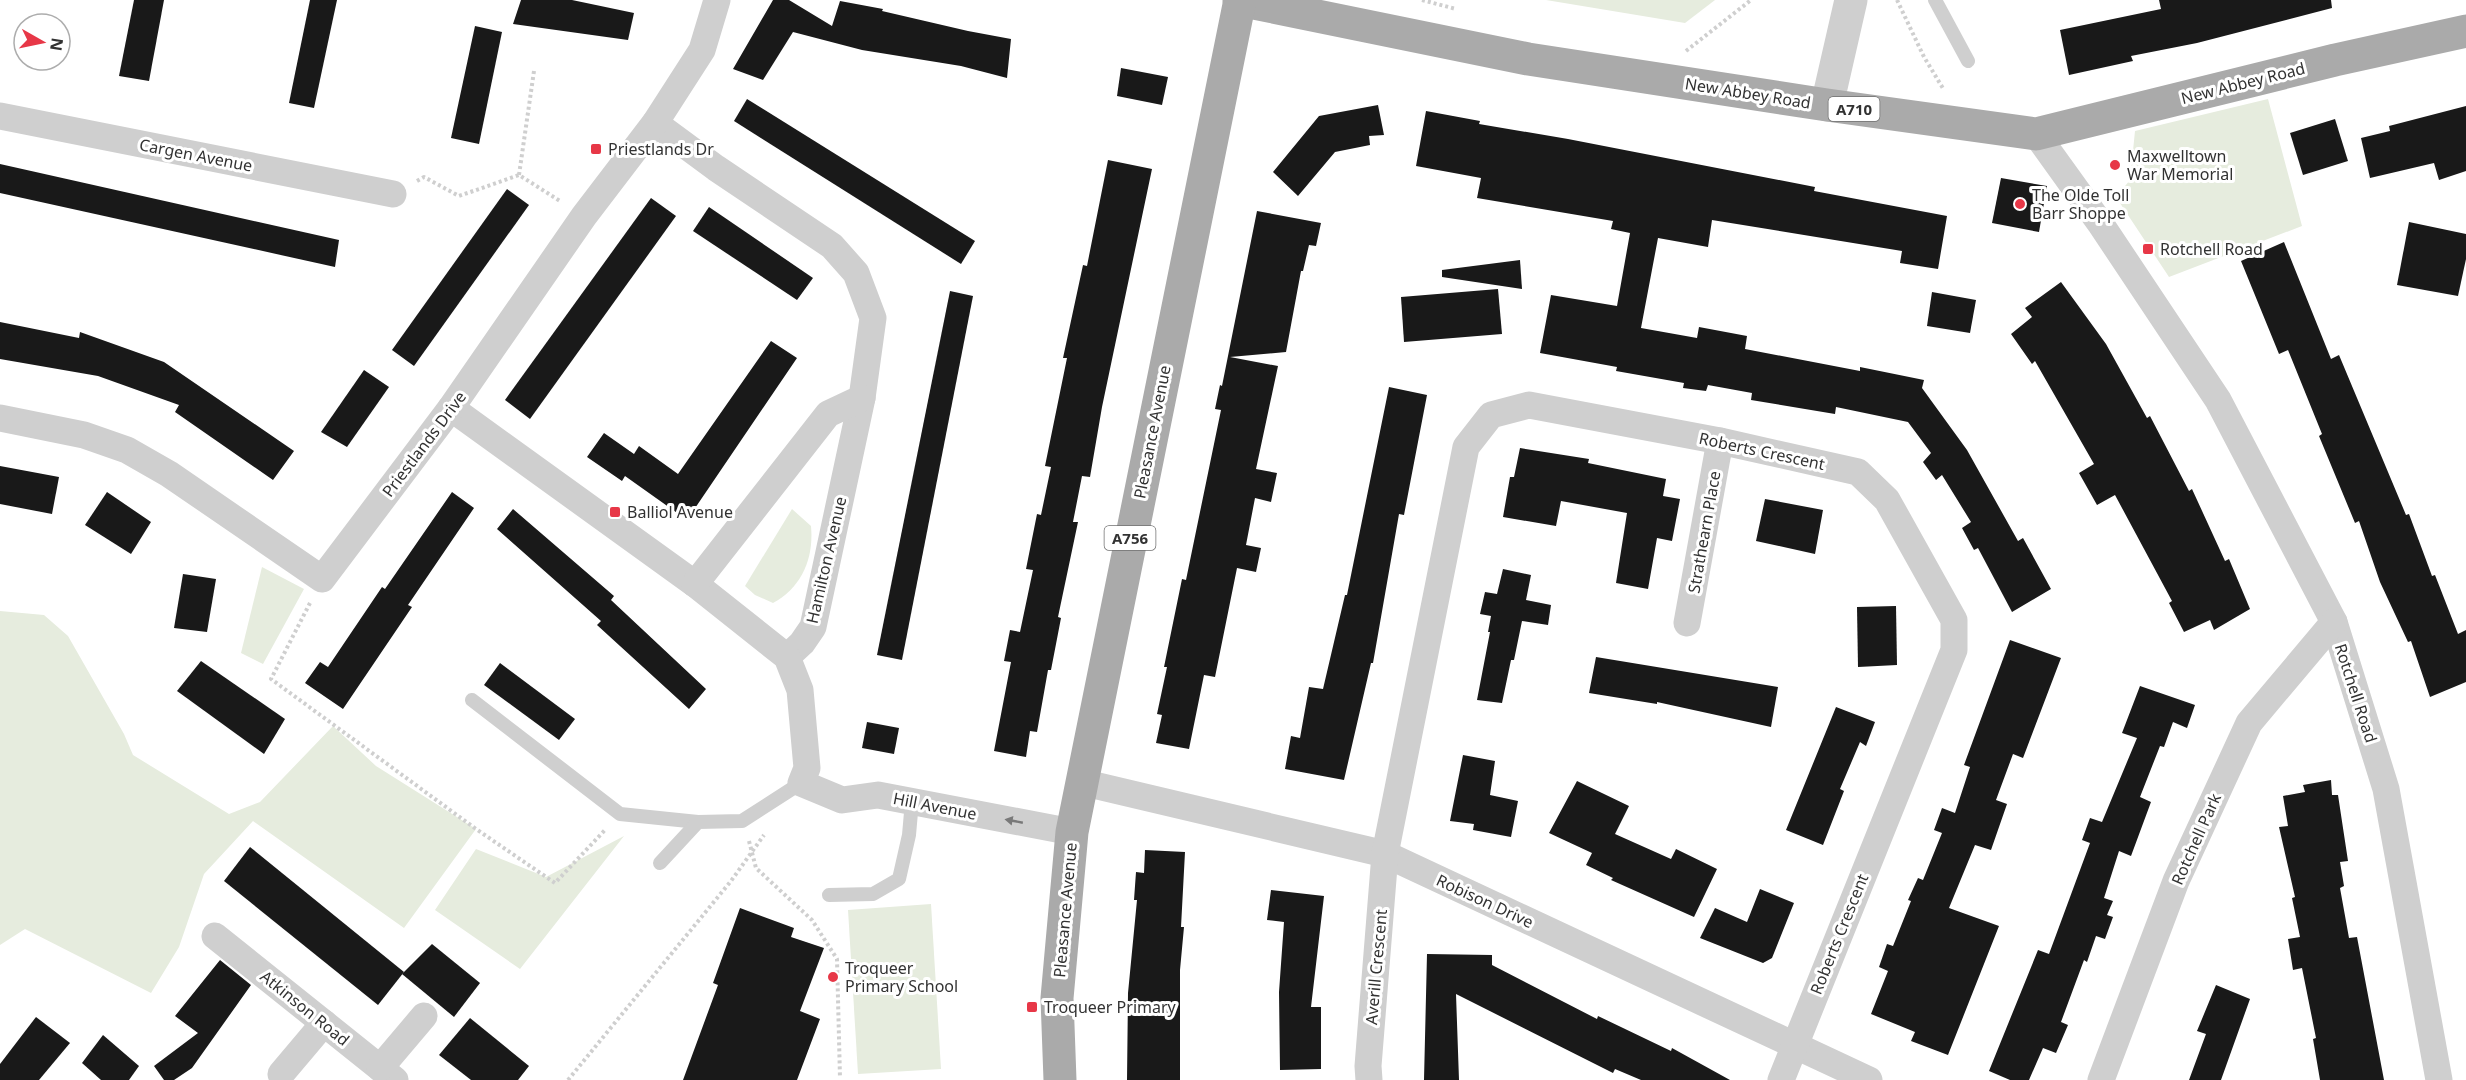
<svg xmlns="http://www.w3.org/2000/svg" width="2466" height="1080" font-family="'Noto Sans',sans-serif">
	<rect width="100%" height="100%" fill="#fff"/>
	<!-- green -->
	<g fill="#e6ecde">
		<polygon points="1546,0 1715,0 1685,23"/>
		<polygon points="2268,99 2302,226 2169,277 2116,197 2130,180 2135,131"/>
		<path d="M792 509 811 526C814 558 802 587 773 603L755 595 745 586Z"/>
		<polygon points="262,567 304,589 263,664 241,653"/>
		<polygon points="0,611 44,615 68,636 124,734 133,755 229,814 260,802 333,726 376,766 476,829 404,928 253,821 204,874 179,947 151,993 25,929 0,945"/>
		<polygon points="624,836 520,969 435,910 476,849 546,877"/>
		<polygon points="931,904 941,1069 858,1074 848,910"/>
	</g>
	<!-- building -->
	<g fill="#191919">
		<polygon points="134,0 164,0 149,81 119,76"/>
		<polygon points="310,0 337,0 314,108 289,103"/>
		<polygon points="521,0 572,0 634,13 628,40 513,24"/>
		<polygon points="773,0 789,0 832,26 840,1 883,9 882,11 968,31 1011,39 1007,78 961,66 862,50 793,32 763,80 733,69"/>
		<polygon points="2159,0 2331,0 2332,8 2197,43 2131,56 2133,61 2069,75 2060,30 2161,9"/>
		<polygon points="475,26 502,32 479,144 451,138"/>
		<polygon points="1121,68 1168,77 1162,105 1117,96"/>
		<polygon points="747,99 975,241 961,264 734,121"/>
		<polygon points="1378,105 1384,135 1369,136 1370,145 1335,152 1298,196 1273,172 1319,116"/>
		<polygon points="2466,106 2466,171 2439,180 2434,163 2370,178 2361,138 2390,131 2389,126"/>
		<polygon points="1426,111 1480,121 1479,124 1568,139 1815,187 1814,191 1947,216 1938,269 1900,263 1902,251 1712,220 1708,247 1658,238 1641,328 1697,338 1699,327 1747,336 1745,349 1860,371 1860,367 1924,380 1922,388 1967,450 2018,541 2023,538 2051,589 2012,612 1978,548 1974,550 1962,528 1971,522 1942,475 1936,480 1923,462 1931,453 1908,422 1836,407 1835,414 1751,400 1752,393 1708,385 1706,391 1683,388 1684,383 1616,371 1617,367 1540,353 1551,295 1617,306 1630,233 1611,229 1613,221 1477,198 1481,178 1416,166"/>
		<polygon points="2335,119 2348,161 2303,175 2290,133"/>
		<polygon points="1108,160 1152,169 1102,407 1090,477 1082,476 1073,522 1078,522 1058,617 1061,618 1051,670 1048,670 1037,732 1030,731 1026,757 994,751 1011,662 1004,661 1010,630 1020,632 1033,570 1026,569 1037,514 1041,515 1051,467 1045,466 1067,358 1063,358 1083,265 1087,266"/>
		<polygon points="0,164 339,240 335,267 0,193"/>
		<polygon points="2001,178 2047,186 2039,232 1992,223"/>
		<polygon points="507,189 529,205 414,366 392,350"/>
		<polygon points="651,198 676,216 530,419 505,400"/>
		<polygon points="709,207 813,278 797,300 693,231"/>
		<polygon points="1257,211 1321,223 1316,246 1309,245 1303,271 1301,271 1286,352 1230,357 1278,366 1256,469 1277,473 1271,502 1255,498 1246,545 1261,548 1256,572 1237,568 1215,677 1204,675 1189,749 1156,743 1162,715 1157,714 1167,667 1164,667 1182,579 1186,580 1221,410 1215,409 1220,385 1222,386"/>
		<polygon points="2409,222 2466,234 2466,259 2458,296 2397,285"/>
		<polygon points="2284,242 2331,359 2339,355 2406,515 2409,514 2432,576 2435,575 2458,634 2466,630 2466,682 2430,697 2411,641 2408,642 2380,582 2359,521 2355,523 2319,436 2322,434 2288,350 2279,354 2241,261"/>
		<polygon points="1520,260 1522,289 1442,277 1442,270"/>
		<polygon points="2061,282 2106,344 2147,418 2150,416 2189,491 2192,489 2225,561 2229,559 2250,609 2214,630 2210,620 2184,632 2169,603 2172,601 2115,495 2097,505 2079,473 2094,464 2035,361 2032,364 2011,334 2032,317 2025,308"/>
		<polygon points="1498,289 1502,334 1404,342 1401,297"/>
		<polygon points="950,291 973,296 902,660 877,655"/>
		<polygon points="1932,292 1976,300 1970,333 1927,326"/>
		<polygon points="0,322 79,338 80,332 164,362 294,451 273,480 175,412 179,405 98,376 0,359"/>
		<polygon points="771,341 797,358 687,520 625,476 622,481 587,457 604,433 634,454 639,446 678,474"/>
		<polygon points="364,370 389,387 347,447 321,432"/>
		<polygon points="1389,387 1427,395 1404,515 1399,514 1373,663 1371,663 1344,780 1285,769 1291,736 1300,738 1309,687 1323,689 1345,595 1347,595"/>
		<polygon points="1520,448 1589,459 1588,463 1666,479 1663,496 1680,499 1672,541 1657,538 1648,589 1616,583 1627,513 1561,501 1556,526 1503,517 1510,477 1514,477"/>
		<polygon points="0,466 59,477 52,514 0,504"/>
		<polygon points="107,492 151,522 131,554 85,525"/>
		<polygon points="452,492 474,508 408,605 412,607 343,709 305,683 320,662 328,667 382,587 385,589"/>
		<polygon points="1765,499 1823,510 1815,554 1756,541"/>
		<polygon points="513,509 614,596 611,600 706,689 689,709 597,625 601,621 497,529"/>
		<polygon points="1503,569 1531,575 1526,600 1551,605 1548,625 1522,621 1514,660 1511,660 1502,703 1477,700 1490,632 1488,632 1491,616 1480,614 1485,592 1497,594"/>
		<polygon points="183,574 216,579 207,632 174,628"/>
		<polygon points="1896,606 1897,665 1858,667 1857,607"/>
		<polygon points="2010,640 2061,658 2023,758 2013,754 1996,800 2007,804 1991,850 1975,845 1949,908 1999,926 1948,1055 1911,1041 1915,1032 1871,1014 1888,971 1879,967 1887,944 1893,946 1911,901 1908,900 1918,878 1923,880 1942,833 1934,830 1942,808 1955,813 1970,767 1964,765"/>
		<polygon points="1596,657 1778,687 1771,727 1657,702 1657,704 1589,693"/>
		<polygon points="201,661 285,719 264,754 177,691"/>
		<polygon points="500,663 575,719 559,740 484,685"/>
		<polygon points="2140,686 2195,705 2187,728 2173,722 2164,747 2160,746 2140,797 2151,802 2131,856 2119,851 2104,898 2113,901 2107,915 2113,917 2105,939 2096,936 2087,962 2084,960 2061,1022 2068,1025 2056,1053 2043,1048 2029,1080 2010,1080 1989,1071 2038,950 2049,954 2090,843 2082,840 2090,818 2102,822 2137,738 2122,733"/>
		<polygon points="1836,707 1875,722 1866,746 1860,742 1840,789 1844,791 1823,845 1786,830"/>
		<polygon points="867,722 899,728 894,754 862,748"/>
		<polygon points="1463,755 1495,761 1490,795 1518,801 1511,837 1473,830 1474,824 1450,821"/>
		<polygon points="2331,780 2332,795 2338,795 2348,861 2340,862 2344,886 2340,888 2349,938 2357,937 2384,1080 2320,1080 2313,1039 2316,1038 2302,968 2293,970 2288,939 2300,937 2292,898 2295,897 2279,827 2288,826 2283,796 2305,792 2303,785"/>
		<polygon points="1577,781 1629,806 1615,834 1671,859 1676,849 1717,869 1694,917 1611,880 1613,878 1586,865 1592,853 1549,833"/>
		<polygon points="250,847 404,972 378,1005 224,881"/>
		<polygon points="1145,850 1185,852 1181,927 1184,927 1180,970 1180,1080 1127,1080 1128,993 1137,900 1134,900 1136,872 1144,873"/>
		<polygon points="1760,889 1794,903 1772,958 1763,963 1700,938 1715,908 1747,922"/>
		<polygon points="1271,890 1324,896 1311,1007 1321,1007 1321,1069 1280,1070 1279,992 1284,922 1267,920"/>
		<polygon points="740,908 794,928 791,937 824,948 800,1011 820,1019 797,1080 683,1080 718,985 713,983"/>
		<polygon points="432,944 480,983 454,1017 402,974"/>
		<polygon points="1427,954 1492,955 1492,965 1597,1019 1598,1016 1671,1051 1672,1048 1730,1080 1641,1080 1615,1069 1613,1073 1456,994 1459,1080 1424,1080"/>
		<polygon points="220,960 251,985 192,1068 174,1080 164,1080 154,1066 198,1033 175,1016"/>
		<polygon points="2216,985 2250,999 2221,1080 2189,1080 2206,1034 2197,1031"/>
		<polygon points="36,1017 70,1043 39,1080 0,1080 0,1064"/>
		<polygon points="470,1018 529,1066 518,1080 471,1080 439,1055"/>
		<polygon points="103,1035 139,1066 129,1080 101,1080 82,1063"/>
	</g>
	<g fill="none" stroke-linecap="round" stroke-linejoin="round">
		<!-- path -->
		<g stroke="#cfcfcf" stroke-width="4" stroke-dasharray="3 3" stroke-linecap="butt">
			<polyline points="1422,0 1456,9"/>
			<polyline points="1897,0 1924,57 1944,90"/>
			<polyline points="1686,51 1751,0"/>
			<polyline points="519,175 534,71"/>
			<polyline points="417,181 424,177 459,196 519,175 560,201"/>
			<polyline points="310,603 271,679 476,829 555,883 605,830"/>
			<polyline points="749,841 756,868 812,920 837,959 840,1078"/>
			<polyline points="568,1080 731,881 764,835"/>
		</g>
		<!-- service -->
		<g stroke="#cfcfcf" stroke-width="14">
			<polyline points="1935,0 1968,61"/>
			<polyline points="472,700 620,814 698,822"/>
			<polyline points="660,863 698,822 742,821 801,783"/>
			<polyline points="829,895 873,894 899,879 909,835 912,801"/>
		</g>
		<!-- minor -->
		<g stroke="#cfcfcf" stroke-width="27">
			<polyline points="0,116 393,194"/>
			<polyline points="655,123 716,168 832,246 856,273 873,318 862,398 813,627 802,643 787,657"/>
			<polyline points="2036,134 2100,223 2218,400 2334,622 2386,789 2439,1080"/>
			<polyline points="451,408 695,584 787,657 800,690 807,768 801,783 842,800 878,795 1072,832"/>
			<polyline points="0,418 84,435 127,450 169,474 322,579 451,408 584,216 655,123 702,50 717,0"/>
			<polyline points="695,584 828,414 862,398"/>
			<polyline points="1687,623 1720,441"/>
			<polyline points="1081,782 1385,854 1869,1080"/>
			<polyline points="215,936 395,1080"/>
			<polyline points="380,1068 424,1016"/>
			<polyline points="281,1074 324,1023"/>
			<polyline points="1369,1080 1368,1066 1385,854 1466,447 1491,415 1529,405 1720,441 1858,472 1887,500 1954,620 1954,650 1781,1080"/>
			<polyline points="2101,1080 2176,881 2249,723 2334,622"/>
		</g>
		<!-- tertiary -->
		<polyline stroke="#cfcfcf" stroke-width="33" points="1827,105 1851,0"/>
		<!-- primary -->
		<g stroke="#aaa" stroke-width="33">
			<polyline points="1239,0 1528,59 1827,105 2036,134 2335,60 2466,31"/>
			<polyline points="1060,1080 1057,998 1072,832 1240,0"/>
		</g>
	</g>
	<!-- one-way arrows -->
	<defs><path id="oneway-solid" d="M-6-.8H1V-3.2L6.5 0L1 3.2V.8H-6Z" transform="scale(1.5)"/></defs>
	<use fill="#797979" href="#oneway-solid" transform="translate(1014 821) rotate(-169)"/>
	<!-- markers -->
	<g fill="#e73747" stroke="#fff" stroke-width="2">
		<rect x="590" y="143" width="12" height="12" rx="3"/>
		<circle cx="2115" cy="165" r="6"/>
		<circle cx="2020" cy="204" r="6"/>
		<rect x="2142" y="243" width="12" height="12" rx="3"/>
		<rect x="609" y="506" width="12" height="12" rx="3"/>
		<circle cx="833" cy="977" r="6"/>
		<rect x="1026" y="1001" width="12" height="12" rx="3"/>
	</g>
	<g text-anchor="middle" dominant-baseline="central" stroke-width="6" stroke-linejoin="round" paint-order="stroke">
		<!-- shield labels -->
		<g fill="#fff" stroke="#707070" stroke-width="1.5">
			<rect x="1828.5" y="97" width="51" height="24" rx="4.5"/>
			<rect x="1104.5" y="526" width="51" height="24" rx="4.5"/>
		</g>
		<g font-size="15" font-weight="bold" fill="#323232">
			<text x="1854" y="109">A710</text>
			<text x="1130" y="538">A756</text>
		</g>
		<!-- street labels -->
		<g font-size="16" fill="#323232" stroke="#fff">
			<text transform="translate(2243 83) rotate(-14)">New Abbey Road</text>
			<text transform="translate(1748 93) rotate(9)">New Abbey Road</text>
			<text transform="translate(196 155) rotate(11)">Cargen Avenue</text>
			<text transform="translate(1152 432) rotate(-79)">Pleasance Avenue</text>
			<text transform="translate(424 444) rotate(-53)">Priestlands Drive</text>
			<text transform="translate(1762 451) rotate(12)">Roberts Crescent</text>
			<text transform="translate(1704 532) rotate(-80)">Strathearn Place</text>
			<text transform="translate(826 560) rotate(-77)">Hamilton Avenue</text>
			<text transform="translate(2356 693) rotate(72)">Rotchell Road</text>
			<text transform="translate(935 806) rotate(11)">Hill Avenue</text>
			<text transform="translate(2196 839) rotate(-66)">Rotchell Park</text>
			<text transform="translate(1485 901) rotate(25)">Robison Drive</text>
			<text transform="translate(1065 910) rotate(-85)">Pleasance Avenue</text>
			<text transform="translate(1839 934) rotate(-68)">Roberts Crescent</text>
			<text transform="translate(1376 967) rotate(-85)">Averill Crescent</text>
			<text transform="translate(305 1008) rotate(39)">Atkinson Road</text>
		</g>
		<!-- poi labels -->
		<g font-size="16" fill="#323232" stroke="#fff" text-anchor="start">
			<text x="608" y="149">Priestlands Dr</text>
			<text x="2127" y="156">Maxwelltown<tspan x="2127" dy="18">War Memorial</tspan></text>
			<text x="2032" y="195">The Olde Toll<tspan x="2032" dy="18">Barr Shoppe</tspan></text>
			<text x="2160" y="249">Rotchell Road</text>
			<text x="627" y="512">Balliol Avenue</text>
			<text x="845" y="968">Troqueer<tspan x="845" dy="18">Primary School</tspan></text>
			<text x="1044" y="1007">Troqueer Primary</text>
		</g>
	</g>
	<!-- north arrow -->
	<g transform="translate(42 42) rotate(99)"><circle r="28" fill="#ffffff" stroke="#adadad" stroke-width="1.5"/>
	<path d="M0-4.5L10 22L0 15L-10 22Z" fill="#e73747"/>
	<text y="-9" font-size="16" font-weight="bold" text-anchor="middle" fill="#323232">N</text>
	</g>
</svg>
